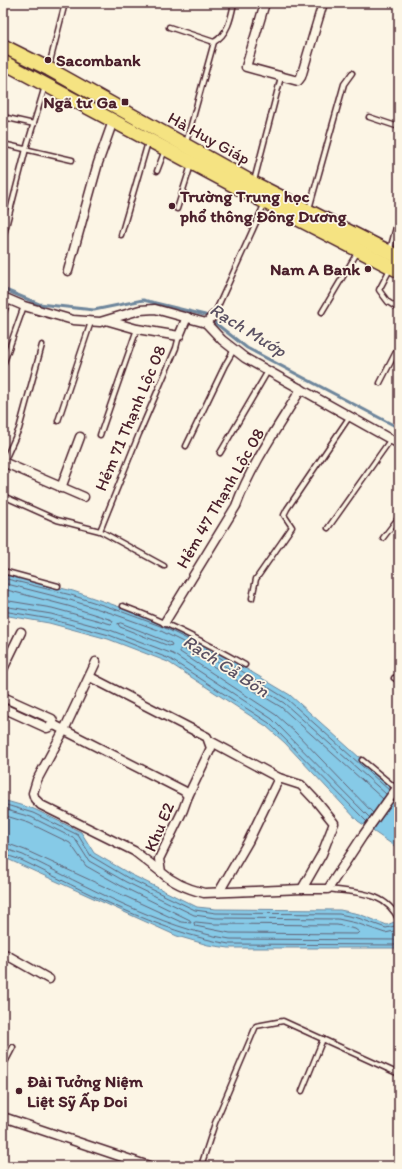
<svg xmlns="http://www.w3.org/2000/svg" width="402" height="1169" font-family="Itim,sans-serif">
	<rect width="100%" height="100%" fill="#fcf5e5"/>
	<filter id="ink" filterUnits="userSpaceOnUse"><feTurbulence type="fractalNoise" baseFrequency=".025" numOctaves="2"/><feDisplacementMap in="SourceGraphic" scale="8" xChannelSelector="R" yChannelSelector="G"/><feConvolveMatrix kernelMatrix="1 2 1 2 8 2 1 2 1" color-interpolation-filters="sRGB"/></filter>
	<g filter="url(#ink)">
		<!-- water -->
		<g fill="#86cae7" stroke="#6e869c">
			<polygon points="3,574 73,591 114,605 165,623 203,643 290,695 399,793 399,849 358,821 285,743 266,726 168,662 108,639 49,623 3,615"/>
			<polygon points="3,800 34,809 81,832 94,853 130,874 197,907 216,909 340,910 359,914 387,925 399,920 399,948 229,948 208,945 177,936 3,857"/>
		</g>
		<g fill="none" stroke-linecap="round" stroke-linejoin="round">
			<!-- shore -->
			<g stroke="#626376" stroke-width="1">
				<polyline points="3,578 71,595 112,608 163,627 201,646 287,699 389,790"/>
				<polyline points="3,583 70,600 111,613 161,631 199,650 284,703 386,794"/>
				<polyline points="3,589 68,606 112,620 113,622 111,624 52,608 3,600"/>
				<polyline points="3,606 51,614 110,630 173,654 272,719 370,818"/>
				<polyline points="3,611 50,619 109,635 170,659 269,723 367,822"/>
				<polygon points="121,623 171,643 172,645 169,646 120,627 118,624"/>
				<polyline points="3,804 33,813 78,835 91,856 128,878 195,910 216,913 339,914 358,918 386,928 399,925"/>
				<polyline points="3,809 31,817 75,839 89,861 126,882 194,915 216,918 338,919 356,923 385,933 399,930"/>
				<polyline points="373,813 295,732 276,715 180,652 180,649 182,648 196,656 281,707 383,799"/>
				<polyline points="3,815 29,823 70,843 86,866 123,887 190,920 191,923 181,922 25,850 3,842"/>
				<path d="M3 848 23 855C87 886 160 928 230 939L399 940"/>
				<path d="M3 854 21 860C85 891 158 932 229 944L399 945"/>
				<polygon points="196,922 215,924 337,925 355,929 359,932 357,934 230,933 195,926 194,923"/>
			</g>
			<!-- stream -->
			<polyline stroke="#6e869c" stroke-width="3" points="3,289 39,304 94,310 143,300 205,315 247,348 399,428"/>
			<defs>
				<g id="lane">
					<polyline points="169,27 214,42 186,143"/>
					<path d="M214 42C228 34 231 18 234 3"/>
					<polyline points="49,66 65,3"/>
					<polyline points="3,117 34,124"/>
					<polyline points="369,117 399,127"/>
					<polyline points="3,144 72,160"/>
					<polyline points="157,171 165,150"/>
					<polyline points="254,181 281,77"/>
					<polyline points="177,209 191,165"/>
					<polyline points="309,209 344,84 352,73"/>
					<polyline points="121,235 148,142"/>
					<polyline points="3,238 26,149 45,86"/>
					<polyline points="390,250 399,216"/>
					<polyline points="388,267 388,273 379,290 388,302 399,309"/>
					<polyline points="322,312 357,253"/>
					<polyline points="3,315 9,299"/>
					<polyline points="214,315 264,205"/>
					<polyline points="3,365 24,306"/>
					<polyline points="380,383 399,346"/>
					<polyline points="58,421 91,322"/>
					<polyline points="100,435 137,329"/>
					<polyline points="186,446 225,365 235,348"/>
					<polyline points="220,453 268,371"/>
					<polyline points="4,462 19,429 42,345"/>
					<polyline points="3,496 57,520 100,531 164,566"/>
					<polyline points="328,528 391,439"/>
					<polyline points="100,531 139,434 176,348 179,336"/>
					<polyline points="383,538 399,517"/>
					<polyline points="3,571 58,586"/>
					<polyline points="252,598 256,579 292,527 284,515 287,509 350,416"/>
					<path d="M123 606C166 622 205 642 245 665"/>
					<polyline points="394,678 399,681"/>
					<polyline points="362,760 397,789"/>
					<path d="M328 889C356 893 387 891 399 921"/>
					<polyline points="3,1066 13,1047"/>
					<polyline points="302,1091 323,1039"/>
					<polyline points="201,1166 215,1123 256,1026 283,1021 399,1074"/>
				</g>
				<g id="street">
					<polyline points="265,3 246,67 298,81 301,77 323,3"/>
					<polyline points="68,271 98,163 113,121"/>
					<polyline points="3,297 24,306 73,320 100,322 140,310 155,309 206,323 222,340 245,358 399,444"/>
					<polyline points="109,321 137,329 179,336 187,317"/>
					<polyline points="206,323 214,315"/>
					<polyline points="3,462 84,497"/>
					<polyline points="61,488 80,437"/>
					<path d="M165 622 236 506C251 465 278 427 301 389"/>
					<polyline points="96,662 64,730 37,780 33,793 35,799 41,805 134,851 161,872"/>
					<polyline points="3,669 21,632"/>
					<polyline points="90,677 207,737 211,748 188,796"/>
					<polyline points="3,697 52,719 54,725"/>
					<polyline points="3,708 47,728 54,725"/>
					<path d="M54 725 184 791 188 796 183 810 159 859 161 872C173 883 188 889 204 893L302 889H328L362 837 399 785"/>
					<polyline points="210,741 279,778 301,785 317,802 334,823 322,854 302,889"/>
					<polyline points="219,892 248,842 279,778"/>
					<polyline points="3,953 49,979"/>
					<polyline points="3,1117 149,1166"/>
				</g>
				<g id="primary">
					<polyline points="3,46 49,69 253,183 399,257"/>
					<polyline points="3,62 265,202 399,271"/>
				</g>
			</defs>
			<!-- lane casing -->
			<use href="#lane" stroke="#4a1f2b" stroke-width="7"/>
			<!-- street casing -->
			<use href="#street" stroke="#4a1f2b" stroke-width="11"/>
			<!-- primary casing -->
			<use href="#primary" stroke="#4a1f2b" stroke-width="16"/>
			<!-- lane -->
			<use href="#lane" stroke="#fcf5e5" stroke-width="4"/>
			<!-- street -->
			<use href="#street" stroke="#fcf5e5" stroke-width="8"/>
			<!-- primary -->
			<use href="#primary" stroke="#f5e382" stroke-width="13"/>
		</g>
	</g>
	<!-- markers -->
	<g fill="#4a1f2b" stroke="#fcf5e5" stroke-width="1.5">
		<circle cx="48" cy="60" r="4"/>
		<rect x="121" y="98" width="8" height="8" rx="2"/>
		<circle cx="172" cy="206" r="4"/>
		<circle cx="368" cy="269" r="4"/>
		<circle cx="19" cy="1091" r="4"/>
	</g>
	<g text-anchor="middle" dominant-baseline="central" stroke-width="3.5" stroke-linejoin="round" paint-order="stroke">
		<!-- poi labels -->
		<g font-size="17" font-weight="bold" fill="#4a1f2b" stroke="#fcf5e5" text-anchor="start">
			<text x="56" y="60">Sacombank</text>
			<text x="117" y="102" text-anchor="end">Ngã tư Ga</text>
			<text x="180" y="196">Trường Trung học<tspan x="180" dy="20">phổ thông Đông Dương</tspan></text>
			<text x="360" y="269" text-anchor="end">Nam A Bank</text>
			<text x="27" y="1081">Đài Tưởng Niệm<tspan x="27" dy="20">Liệt Sỹ Ấp Doi</tspan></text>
		</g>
		<!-- street labels -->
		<g font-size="17" fill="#4a1f2b" stroke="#fcf5e5">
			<text transform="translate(209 138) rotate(29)">Hà Huy Giáp</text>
			<text transform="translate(130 418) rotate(-67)">Hẻm 71 Thạnh Lộc 08</text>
			<text transform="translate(220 498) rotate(-60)">Hẻm 47 Thạnh Lộc 08</text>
			<text transform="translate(159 827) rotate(-67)">Khu E2</text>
		</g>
		<!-- water labels -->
		<g font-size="18" font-style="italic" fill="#5c5263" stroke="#fcf5e5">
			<text transform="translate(248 330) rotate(32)">Rạch Mướp</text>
			<text transform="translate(226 666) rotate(33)">Rạch Cả Bốn</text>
		</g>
	</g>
	<!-- margin -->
	<rect width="402" height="1169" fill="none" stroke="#fcf5e5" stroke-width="16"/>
	<rect x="8" y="8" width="386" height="1153" fill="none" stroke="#4a1f2b" stroke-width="1.5" filter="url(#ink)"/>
</svg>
